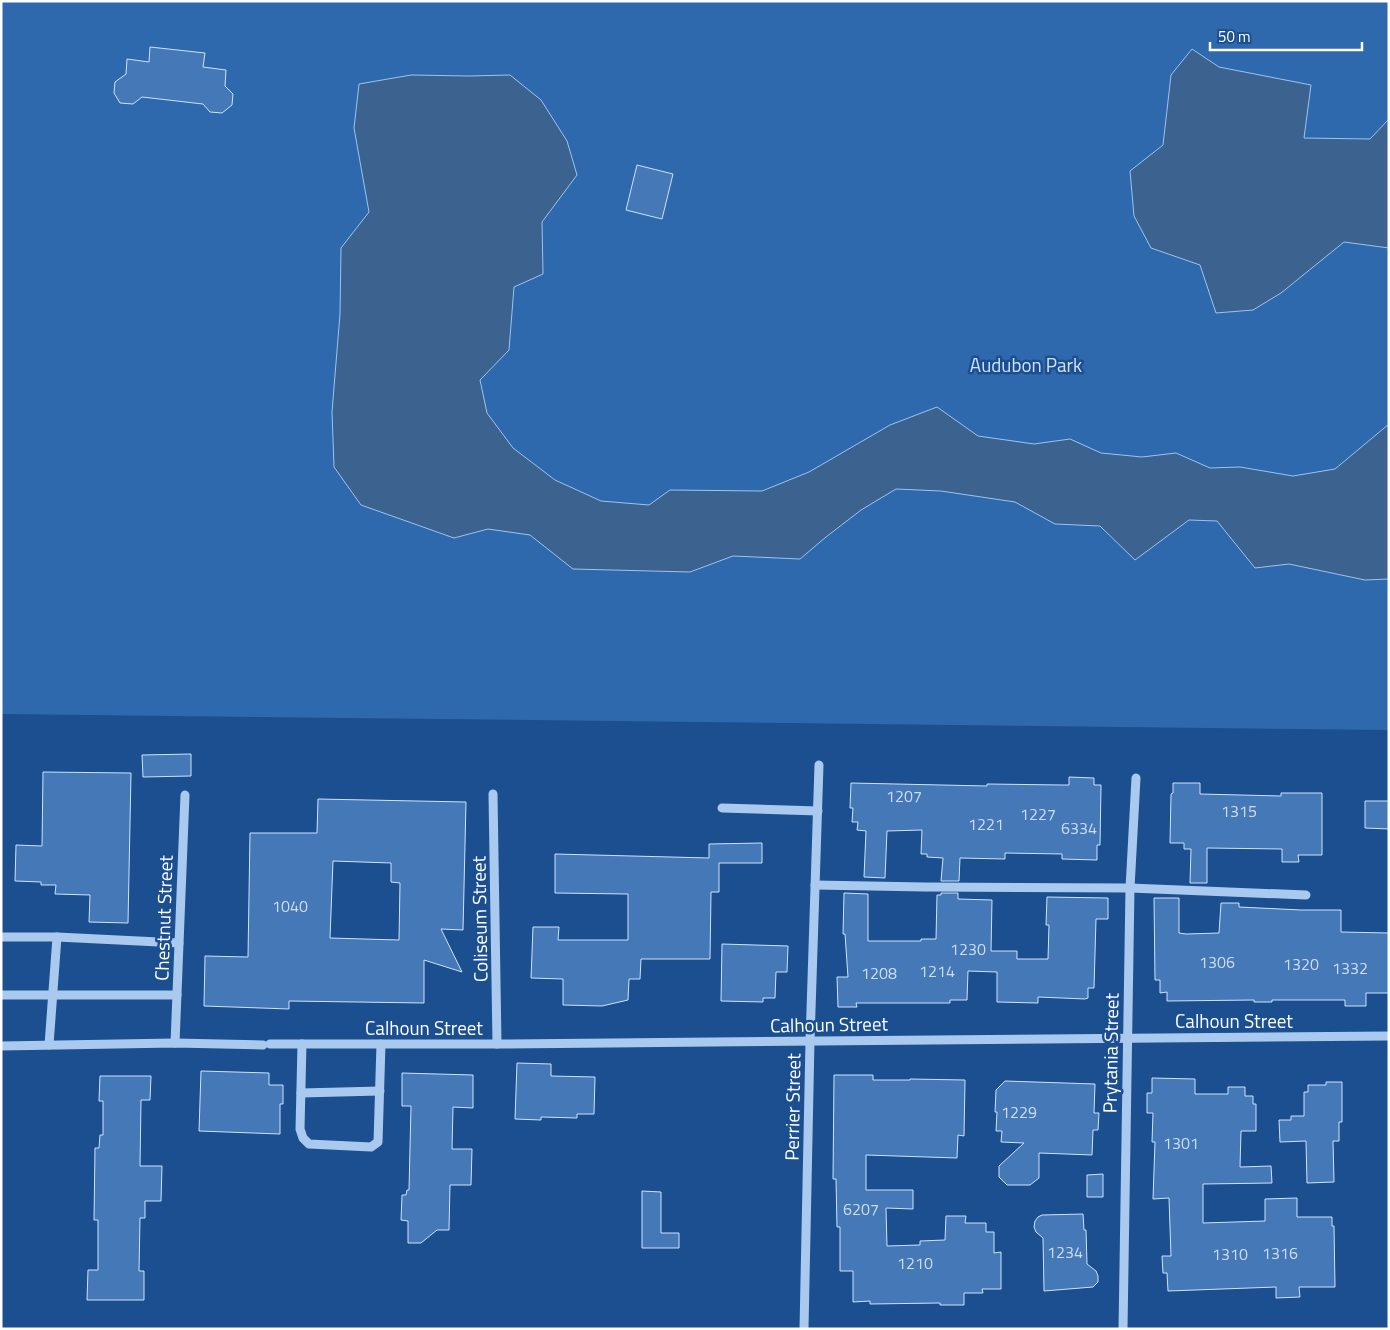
<svg xmlns="http://www.w3.org/2000/svg" width="1390" height="1330" font-family="'Titillium Web',sans-serif">
	<rect width="100%" height="100%" fill="#1b4f8f"/>
	<!-- green -->
	<polygon fill="#2e69ad" points="1,1 1389,1 1389,730 1,714"/>
	<!-- water -->
	<g fill="#3c6290" stroke="#9cc4f0">
		<polygon points="1192,49 1219,67 1311,85 1304,138 1370,139 1389,119 1389,248 1344,242 1281,293 1253,310 1216,313 1200,265 1151,248 1134,216 1130,171 1163,145 1171,75"/>
		<polygon points="411,75 469,76 510,75 541,100 567,141 577,175 542,222 543,274 514,287 509,350 480,380 487,413 513,448 555,480 601,501 649,505 670,490 762,491 809,472 890,425 937,407 978,436 1034,444 1070,439 1101,453 1142,457 1176,453 1210,468 1240,467 1293,476 1335,469 1389,424 1389,579 1365,580 1289,564 1255,568 1217,521 1189,520 1135,560 1100,526 1055,524 1015,502 941,491 896,489 861,510 826,537 800,559 733,556 690,572 573,569 530,535 488,529 454,538 361,505 334,467 332,412 340,314 341,248 369,212 354,128 359,84"/>
	</g>
	<!-- building -->
	<g fill="#4478b7" stroke="#cfe3fa" fill-rule="evenodd">
		<polygon points="150,47 205,53 203,67 226,70 225,86 233,94 232,105 222,113 210,112 203,104 142,97 133,104 120,103 114,93 115,82 126,74 127,59 149,62"/>
		<polygon points="637,165 673,174 662,219 626,210"/>
		<polygon points="191,754 191,776 143,777 142,755"/>
		<polygon points="43,772 131,773 128,923 89,922 90,895 55,894 56,885 41,885 41,882 15,881 16,845 42,846"/>
		<polygon points="1069,777 1094,778 1094,785 1101,785 1100,845 1097,845 1097,860 1062,859 1062,854 1005,853 1005,859 960,858 959,881 941,881 943,858 927,857 927,854 921,854 922,830 887,831 885,878 864,877 866,831 857,830 858,822 852,822 853,808 850,808 851,783 987,786 987,784 1063,785 1069,785"/>
		<polygon points="1173,783 1200,783 1200,794 1281,796 1281,793 1322,793 1322,855 1298,855 1299,862 1282,862 1282,849 1207,848 1207,883 1190,883 1191,849 1184,849 1184,843 1170,843 1171,794 1173,793"/>
		<path d="M318 799 466 802 463 930 441 929 462 972 424 960V1003L289 1001V1009L204 1006 205 956 248 957 250 833H317ZM333 861 391 863V882L400 883 399 940 330 938Z"/>
		<polygon points="1365,801 1389,801 1389,829 1365,828"/>
		<polygon points="762,843 762,863 719,863 719,892 711,892 710,959 641,959 640,979 629,979 628,1000 602,1006 563,1005 563,979 531,978 533,927 559,927 558,940 628,940 628,894 555,893 555,854 709,858 709,844"/>
		<polygon points="844,893 868,894 868,941 921,941 921,939 936,939 937,895 941,895 941,893 958,893 958,899 992,900 991,951 1017,951 1017,959 1048,959 1049,925 1046,925 1047,897 1108,898 1108,919 1096,919 1094,988 1088,988 1088,998 1085,999 1038,997 1038,1003 997,1002 997,972 968,971 967,1000 950,1000 950,1003 856,1003 857,1007 838,1007 837,977 848,977 845,934 843,934"/>
		<polygon points="1154,898 1179,898 1179,933 1186,934 1219,933 1221,903 1239,903 1239,907 1301,910 1341,910 1341,932 1389,933 1389,993 1366,993 1366,1006 1345,1006 1345,1000 1272,1000 1272,1002 1254,1002 1254,1000 1167,1001 1167,992 1160,993 1160,980 1155,980"/>
		<polygon points="722,944 788,946 787,972 776,972 775,998 763,998 763,1002 721,1001"/>
		<polygon points="517,1063 551,1064 551,1076 595,1077 594,1114 577,1114 577,1118 541,1117 541,1120 515,1119"/>
		<polygon points="201,1071 269,1073 269,1085 283,1085 283,1104 280,1104 280,1134 199,1131"/>
		<polygon points="402,1073 473,1075 473,1108 453,1107 452,1149 472,1149 471,1185 450,1185 449,1230 437,1230 421,1243 408,1243 408,1221 401,1220 402,1195 406,1195 407,1190 409,1190 411,1106 402,1106"/>
		<polygon points="834,1075 873,1075 873,1080 910,1080 910,1079 965,1080 964,1136 958,1135 957,1158 866,1155 866,1190 913,1190 913,1209 886,1208 887,1246 920,1245 920,1241 945,1240 946,1216 966,1216 965,1223 986,1223 986,1232 994,1232 994,1253 1001,1252 1001,1289 982,1289 983,1293 964,1293 964,1305 940,1305 940,1303 870,1304 870,1301 853,1302 853,1271 840,1271 840,1227 837,1227 836,1179 833,1179"/>
		<polygon points="100,1076 151,1076 150,1100 141,1100 140,1166 162,1166 161,1201 145,1201 145,1218 140,1218 139,1271 144,1271 144,1300 87,1300 88,1270 98,1270 98,1220 94,1220 95,1148 99,1148 100,1135 103,1135 103,1101 99,1101"/>
		<polygon points="1152,1078 1195,1079 1195,1094 1228,1094 1228,1087 1245,1087 1245,1096 1253,1096 1253,1104 1256,1104 1256,1131 1241,1131 1240,1167 1271,1166 1272,1183 1203,1184 1203,1223 1265,1221 1265,1199 1297,1198 1297,1217 1332,1217 1332,1226 1334,1226 1335,1287 1299,1287 1300,1297 1276,1298 1276,1287 1168,1291 1167,1273 1163,1273 1162,1256 1171,1256 1169,1198 1153,1199 1155,1142 1152,1142 1153,1113 1147,1113 1147,1093 1152,1093"/>
		<polygon points="1005,1081 1095,1084 1094,1113 1099,1113 1098,1130 1093,1130 1092,1155 1039,1153 1039,1178 1030,1185 1007,1185 999,1177 999,1166 1024,1143 1001,1142 1002,1131 996,1131 997,1112 995,1112 996,1090"/>
		<polygon points="1326,1082 1342,1082 1342,1122 1339,1122 1339,1141 1333,1141 1334,1182 1307,1183 1306,1141 1280,1142 1279,1120 1291,1120 1291,1116 1304,1116 1304,1092 1308,1092 1308,1085 1326,1085"/>
		<polygon points="1103,1174 1103,1197 1087,1197 1087,1175"/>
		<polygon points="642,1191 661,1192 661,1233 679,1233 679,1248 642,1248"/>
		<polygon points="1083,1214 1084,1230 1086,1230 1087,1264 1096,1271 1098,1276 1098,1282 1093,1287 1044,1291 1043,1238 1036,1232 1034,1227 1035,1221 1038,1217 1042,1215"/>
	</g>
	<g fill="none" stroke-linecap="round" stroke-linejoin="round">
		<!-- minor -->
		<g stroke="#a9c9ee" stroke-width="9">
			<polyline points="493,794 497,1044"/>
			<polyline points="722,808 818,811"/>
			<polyline points="815,885 925,887 1130,888 1306,895"/>
			<polyline points="1,937 57,937"/>
			<polyline points="1,995 177,995"/>
			<polyline points="175,1043 185,795"/>
			<polyline points="270,1044 497,1044 1389,1036"/>
			<polyline points="302,1044 300,1129 303,1138 309,1144 371,1147 378,1142 381,1044"/>
			<polyline points="49,1045 57,937 179,943"/>
			<polyline points="1,1046 175,1043 263,1045"/>
			<polyline points="301,1093 380,1091"/>
			<polyline points="804,1329 810,1041 819,765"/>
			<polyline points="1123,1329 1130,888 1136,778"/>
		</g>
	</g>
	<g text-anchor="middle" dominant-baseline="central" stroke-width="5" stroke-linejoin="round" paint-order="stroke">
		<!-- number labels -->
		<g font-size="16" fill="#d0dded">
			<text x="904" y="796">1207</text>
			<text x="1239" y="811">1315</text>
			<text x="1038" y="814">1227</text>
			<text x="986" y="824">1221</text>
			<text x="1079" y="828">6334</text>
			<text x="290" y="906">1040</text>
			<text x="968" y="949">1230</text>
			<text x="1217" y="962">1306</text>
			<text x="1301" y="964">1320</text>
			<text x="1350" y="968">1332</text>
			<text x="937" y="971">1214</text>
			<text x="879" y="973">1208</text>
			<text x="1019" y="1112">1229</text>
			<text x="1181" y="1143">1301</text>
			<text x="861" y="1209">6207</text>
			<text x="1065" y="1252">1234</text>
			<text x="1280" y="1253">1316</text>
			<text x="1230" y="1254">1310</text>
			<text x="915" y="1263">1210</text>
		</g>
		<!-- park labels -->
		<g font-size="19" fill="#cfe3fa" stroke="#1b4f8f">
			<text x="1026" y="364">Audubon Park</text>
		</g>
		<!-- street labels -->
		<g font-size="19" fill="#fff" stroke="#1b4f8f">
			<text transform="translate(163 918) rotate(-88)">Chestnut Street</text>
			<text transform="translate(479 919) rotate(-91)">Coliseum Street</text>
			<text x="1234" y="1020">Calhoun Street</text>
			<text transform="translate(829 1024) rotate(-1)">Calhoun Street</text>
			<text x="424" y="1027">Calhoun Street</text>
			<text transform="translate(1110 1053) rotate(-89)">Prytania Street</text>
			<text transform="translate(792 1107) rotate(-89)">Perrier Street</text>
		</g>
	</g>
	<!-- border -->
	<rect width="1390" height="1330" fill="none" stroke="#ffffff" stroke-width="5"/>
	<!-- scale -->
	<path d="M1210 42v8h152v-8" fill="none" stroke="#ffffff" stroke-width="2.5"/>
	<text x="1218" y="42" font-size="15" fill="#ffffff" stroke="#1b4f8f" stroke-width="4" paint-order="stroke">50 m</text>
</svg>
